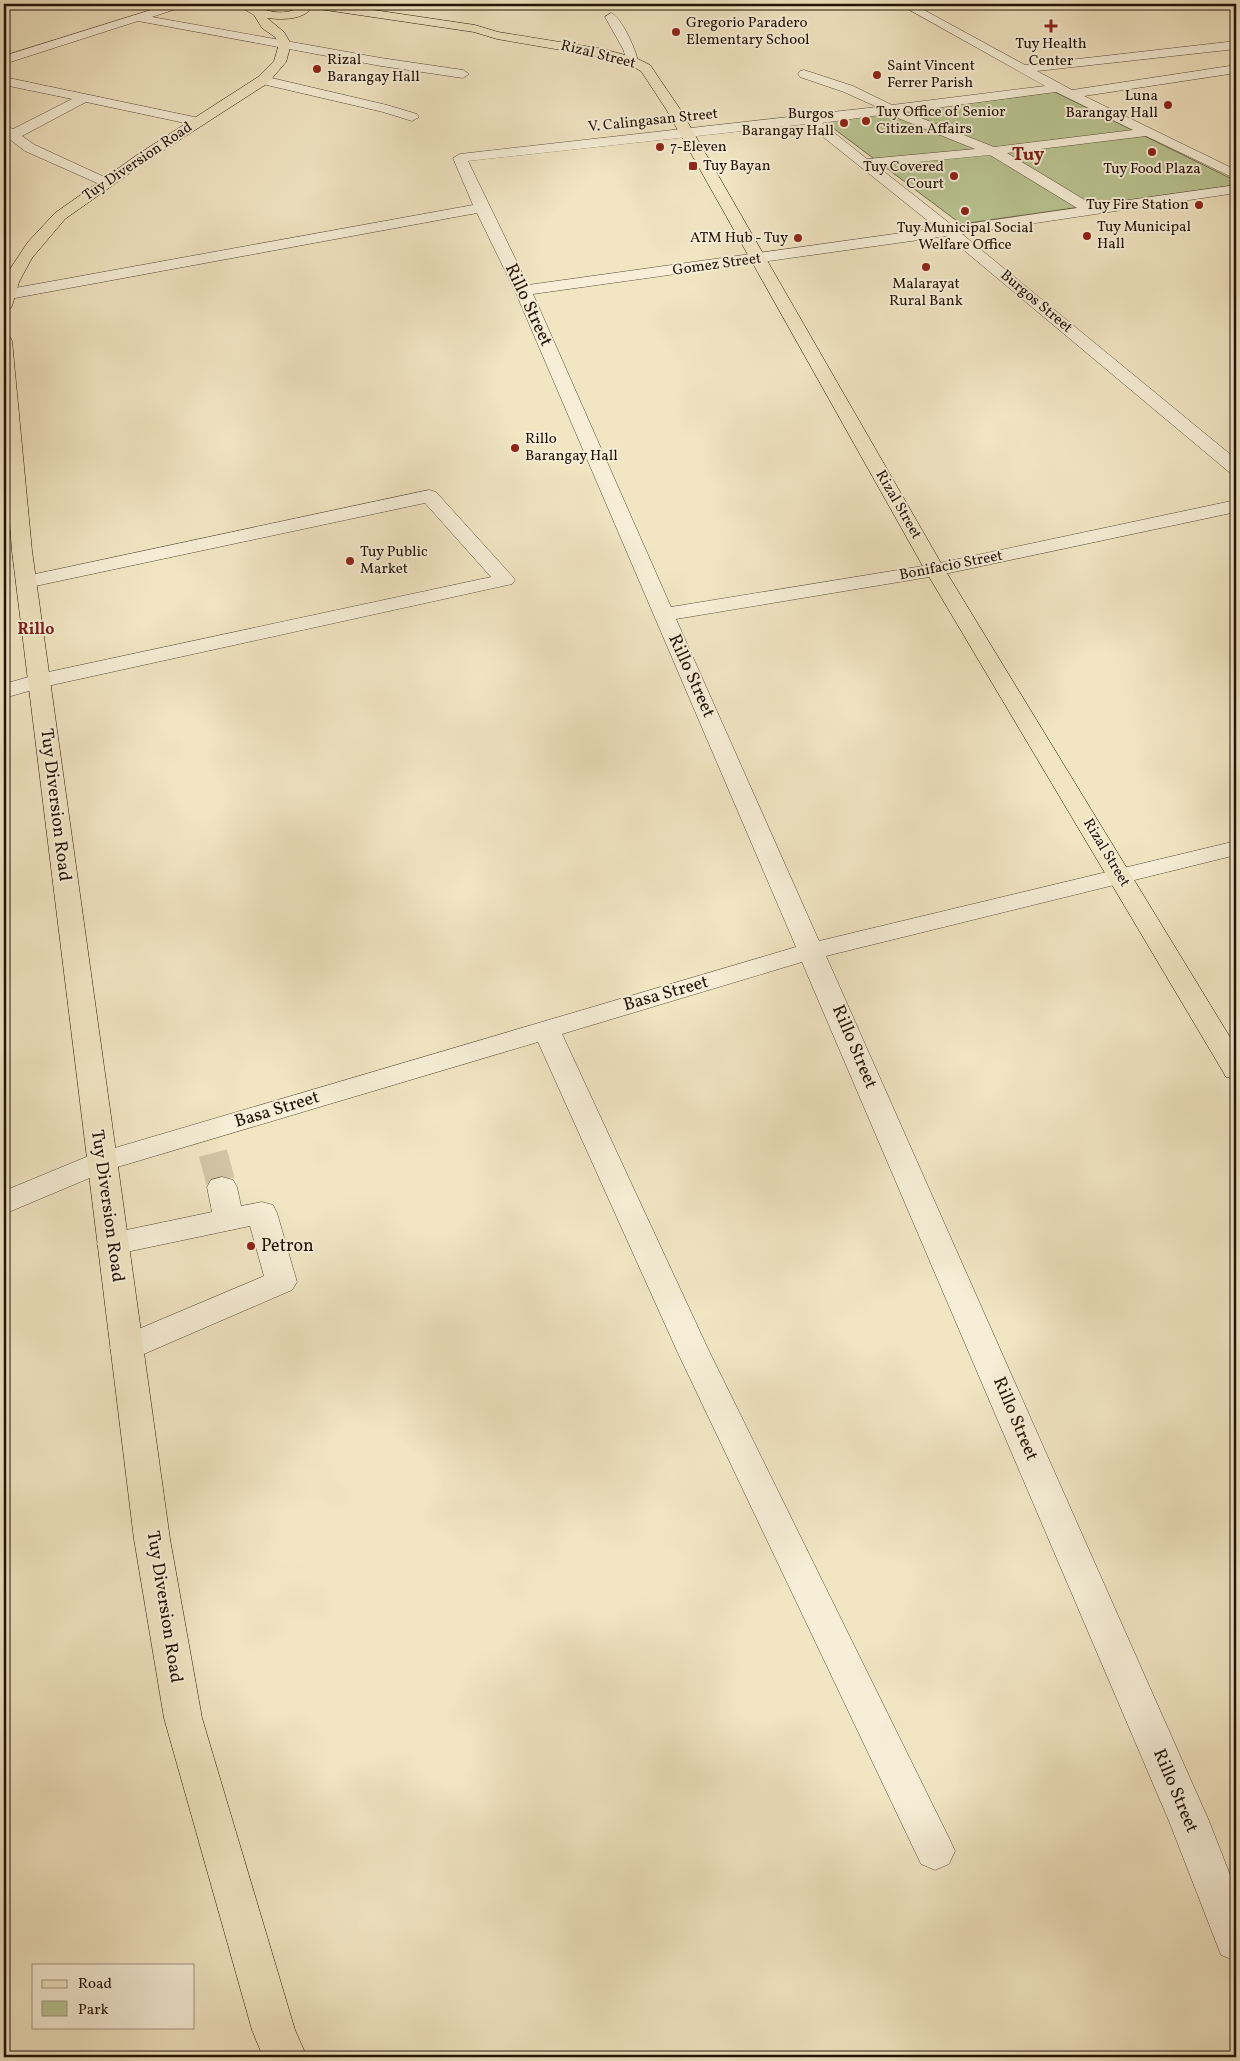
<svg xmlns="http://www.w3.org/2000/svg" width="1240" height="2061" font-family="Vollkorn,serif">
	<rect width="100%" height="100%" fill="#f1e5c2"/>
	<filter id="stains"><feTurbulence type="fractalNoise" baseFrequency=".004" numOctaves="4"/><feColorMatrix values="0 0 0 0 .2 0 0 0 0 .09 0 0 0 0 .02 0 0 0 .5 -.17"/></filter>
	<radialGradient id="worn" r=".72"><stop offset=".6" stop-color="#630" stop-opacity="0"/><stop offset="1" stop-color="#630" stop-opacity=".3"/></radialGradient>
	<!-- green -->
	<polygon fill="#bac593" stroke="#6e6c4c" points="1055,92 1236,181 1236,185 961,224 825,122"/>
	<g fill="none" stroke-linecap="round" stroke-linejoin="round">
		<!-- minor-tunnel -->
		<polyline stroke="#d2c5a6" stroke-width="29" stroke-dasharray="29 14" stroke-linecap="butt" points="213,1153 222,1187"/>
		<defs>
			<g id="minor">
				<polygon points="170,4 187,4 185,6 152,17 381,58 463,70 469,74 463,78 381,66 138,21 4,64 4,56"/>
				<path d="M899 4H913L1025 65 1236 41V49L1037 71 1072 90 1236 65V73L1084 96 1236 170V179L1146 136 1007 153 1093 205 1236 185V193L962 234 1236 459V474L1229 472 947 236 533 294 671 607 935 564 1236 500V512L935 576 676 619 819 941 1236 841V855L826 956 1209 1821 1236 1890V1961L1221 1955 1169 1821 802 962 562 1034 709 1351 949 1838 955 1851 949 1864 935 1870 921 1864 677 1351 538 1042 111 1169 4 1214V1191L91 1155 796 947 515 291 477 213 4 300V290L473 205 453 158 460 154 877 107 844 92 800 77 798 74 800 71 804 70 853 86 892 105 1045 86ZM1056 92 1133 130 994 147 906 112ZM888 114 975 149 867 159 822 123ZM807 124 937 228 528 285 468 161ZM990 155 1077 208 953 226 877 166Z"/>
				<path d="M611 13C621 16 636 50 638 61L636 64H628L623 49 605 17Z"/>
				<polygon points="263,76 387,105 417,114 419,117 412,121 383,112 258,83 257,80"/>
				<polygon points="4,77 199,118 206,122 199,126 86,102 22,136 35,145 111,180 113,183 111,186 106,187 25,151 4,135 4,125 13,129 72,99 4,85"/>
				<polygon points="429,490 436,492 512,576 515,580 512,584 43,687 4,698 4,684 39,674 491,577 425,503 26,588 19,586 16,582 19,578 26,576"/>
				<polygon points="222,1177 233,1180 237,1187 241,1206 262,1202 273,1205 277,1213 297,1282 292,1290 137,1357 126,1360 115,1357 110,1348 115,1339 264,1276 250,1226 112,1255 101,1252 97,1244 101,1236 112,1233 212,1212 207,1187 211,1180"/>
			</g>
			<g id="major">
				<path d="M235 4C258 3 276 21 300 7L297 4H333L475 25 498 32 603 49 636 58 650 65 680 109 945 570 1236 1047V1079L1226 1077 1222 1070 925 570 666 109 641 71 628 64 602 57 497 39 474 32 312 8C302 20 283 20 267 18L284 32 291 44 286 62 268 83 147 161 65 219 32 258 19 282 12 306 10 309 4 311V281L10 269 28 242 55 213 137 155 258 77 274 61 279 44 275 37 262 28 254 15Z"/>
				<polygon points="4,336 10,337 12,341 32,551 170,1539 202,1718 295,2030 307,2057 263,2057 252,2030 164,1718 134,1539 12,551 4,446"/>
			</g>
		</defs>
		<!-- minor casing -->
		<use href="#minor" stroke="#564735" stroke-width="1"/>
		<!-- major casing -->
		<use href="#major" stroke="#231206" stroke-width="1"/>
		<!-- minor -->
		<use href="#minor" fill="#f6eed7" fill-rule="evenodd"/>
		<!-- major -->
		<use href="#major" fill="#f1e5c2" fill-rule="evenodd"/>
	</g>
	<!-- markers -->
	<g fill="#8f2418" stroke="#f6eed7" stroke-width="2">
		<path d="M1048.5 18.5h5v5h5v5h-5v5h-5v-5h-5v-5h5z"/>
		<circle cx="676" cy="32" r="5"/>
		<circle cx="317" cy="69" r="5"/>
		<circle cx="877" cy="75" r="5"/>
		<circle cx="1168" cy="105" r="5"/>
		<circle cx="866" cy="121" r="5"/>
		<circle cx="844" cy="123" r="5"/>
		<circle cx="660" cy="147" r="5"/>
		<circle cx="1152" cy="152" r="5"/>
		<rect x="688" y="161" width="10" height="10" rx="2.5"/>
		<circle cx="954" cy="176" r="5"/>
		<circle cx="1199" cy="205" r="5"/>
		<circle cx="965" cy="211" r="5"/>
		<circle cx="1087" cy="236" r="5"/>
		<circle cx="798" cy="238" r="5"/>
		<circle cx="926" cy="267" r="5"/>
		<circle cx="515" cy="448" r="5"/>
		<circle cx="350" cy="561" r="5"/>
		<circle cx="251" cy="1246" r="5"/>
	</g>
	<g text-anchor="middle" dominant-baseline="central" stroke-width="4" stroke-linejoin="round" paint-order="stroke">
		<!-- far-poi labels -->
		<g font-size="15" fill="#231206" stroke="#f6eed7" text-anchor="start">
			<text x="686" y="23">Gregorio Paradero<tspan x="686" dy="17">Elementary School</tspan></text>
			<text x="1051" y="44" text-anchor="middle">Tuy Health<tspan x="1051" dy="17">Center</tspan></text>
			<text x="327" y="60">Rizal<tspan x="327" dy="17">Barangay Hall</tspan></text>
			<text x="887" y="66">Saint Vincent<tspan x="887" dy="17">Ferrer Parish</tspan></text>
			<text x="1158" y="96" text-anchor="end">Luna<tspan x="1158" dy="17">Barangay Hall</tspan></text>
			<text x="876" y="112">Tuy Office of Senior<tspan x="876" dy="17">Citizen Affairs</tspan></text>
			<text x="834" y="114" text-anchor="end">Burgos<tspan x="834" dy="17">Barangay Hall</tspan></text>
			<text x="670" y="147">7-Eleven</text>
			<text x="703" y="166">Tuy Bayan</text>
			<text x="944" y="167" text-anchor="end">Tuy Covered<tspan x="944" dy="17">Court</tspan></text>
			<text x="1152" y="169" text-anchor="middle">Tuy Food Plaza</text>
			<text x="1189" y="205" text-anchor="end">Tuy Fire Station</text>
			<text x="1097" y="227">Tuy Municipal<tspan x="1097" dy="17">Hall</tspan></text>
			<text x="965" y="228" text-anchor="middle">Tuy Municipal Social<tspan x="965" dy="17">Welfare Office</tspan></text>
			<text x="788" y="238" text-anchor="end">ATM Hub - Tuy</text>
			<text x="926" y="284" text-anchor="middle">Malarayat<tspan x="926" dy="17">Rural Bank</tspan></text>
			<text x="525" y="439">Rillo<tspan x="525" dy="17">Barangay Hall</tspan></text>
			<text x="360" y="552">Tuy Public<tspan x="360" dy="17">Market</tspan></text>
		</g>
		<!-- far-street labels -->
		<g font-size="15" fill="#231206" stroke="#f6eed7">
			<text transform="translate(598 55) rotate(14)">Rizal Street</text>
			<text transform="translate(653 121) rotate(-6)">V. Calingasan Street</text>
			<text transform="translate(138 162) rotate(-34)">Tuy Diversion Road</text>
			<text transform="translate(717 265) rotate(-8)">Gomez Street</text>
			<text transform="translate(1036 302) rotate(40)">Burgos Street</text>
			<text transform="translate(898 505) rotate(60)">Rizal Street</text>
			<text transform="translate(951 566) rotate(-11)">Bonifacio Street</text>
			<text transform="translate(1106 853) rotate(59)">Rizal Street</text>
		</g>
		<!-- far-quarter labels -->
		<g font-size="16" font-weight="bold" fill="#7a1f14" stroke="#f6eed7">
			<text x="36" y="630">Rillo</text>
		</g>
		<!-- street labels -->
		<g font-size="18" fill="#231206" stroke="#f6eed7">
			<text transform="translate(528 305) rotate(65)">Rillo Street</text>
			<text transform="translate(691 676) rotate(66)">Rillo Street</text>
			<text transform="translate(55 805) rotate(83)">Tuy Diversion Road</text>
			<text transform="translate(666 994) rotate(-16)">Basa Street</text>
			<text transform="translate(854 1047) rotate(67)">Rillo Street</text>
			<text transform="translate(277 1110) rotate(-17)">Basa Street</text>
			<text transform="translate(107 1206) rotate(82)">Tuy Diversion Road</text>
			<text transform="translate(1015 1419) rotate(67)">Rillo Street</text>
			<text transform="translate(164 1607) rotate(81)">Tuy Diversion Road</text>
			<text transform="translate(1175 1791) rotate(67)">Rillo Street</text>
		</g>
		<!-- poi labels -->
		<g font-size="18" fill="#231206" stroke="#f6eed7" text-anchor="start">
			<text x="261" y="1246">Petron</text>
		</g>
		<!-- far-district labels -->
		<g font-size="19" font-weight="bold" fill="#7a1f14" stroke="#f6eed7">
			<text x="1028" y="155">Tuy</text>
		</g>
	</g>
	<!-- margin -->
	<rect width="1240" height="2061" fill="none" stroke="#f1e5c2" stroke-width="20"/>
	<rect x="5" y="5" width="1230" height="2051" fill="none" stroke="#231206" stroke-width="2.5"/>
	<rect x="10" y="10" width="1220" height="2041" fill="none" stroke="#231206"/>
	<!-- legend -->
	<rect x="32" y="1964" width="162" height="65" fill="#f6eed7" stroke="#a29683"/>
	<rect x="42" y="1980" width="25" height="8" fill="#f1e5c2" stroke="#a29683"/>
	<text x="78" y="1988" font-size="15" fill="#231206">Road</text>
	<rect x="42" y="2001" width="25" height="15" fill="#bac593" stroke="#a29683"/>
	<text x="78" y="2014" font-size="15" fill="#231206">Park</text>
	<rect width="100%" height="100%" filter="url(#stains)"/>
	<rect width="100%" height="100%" fill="url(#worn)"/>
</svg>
